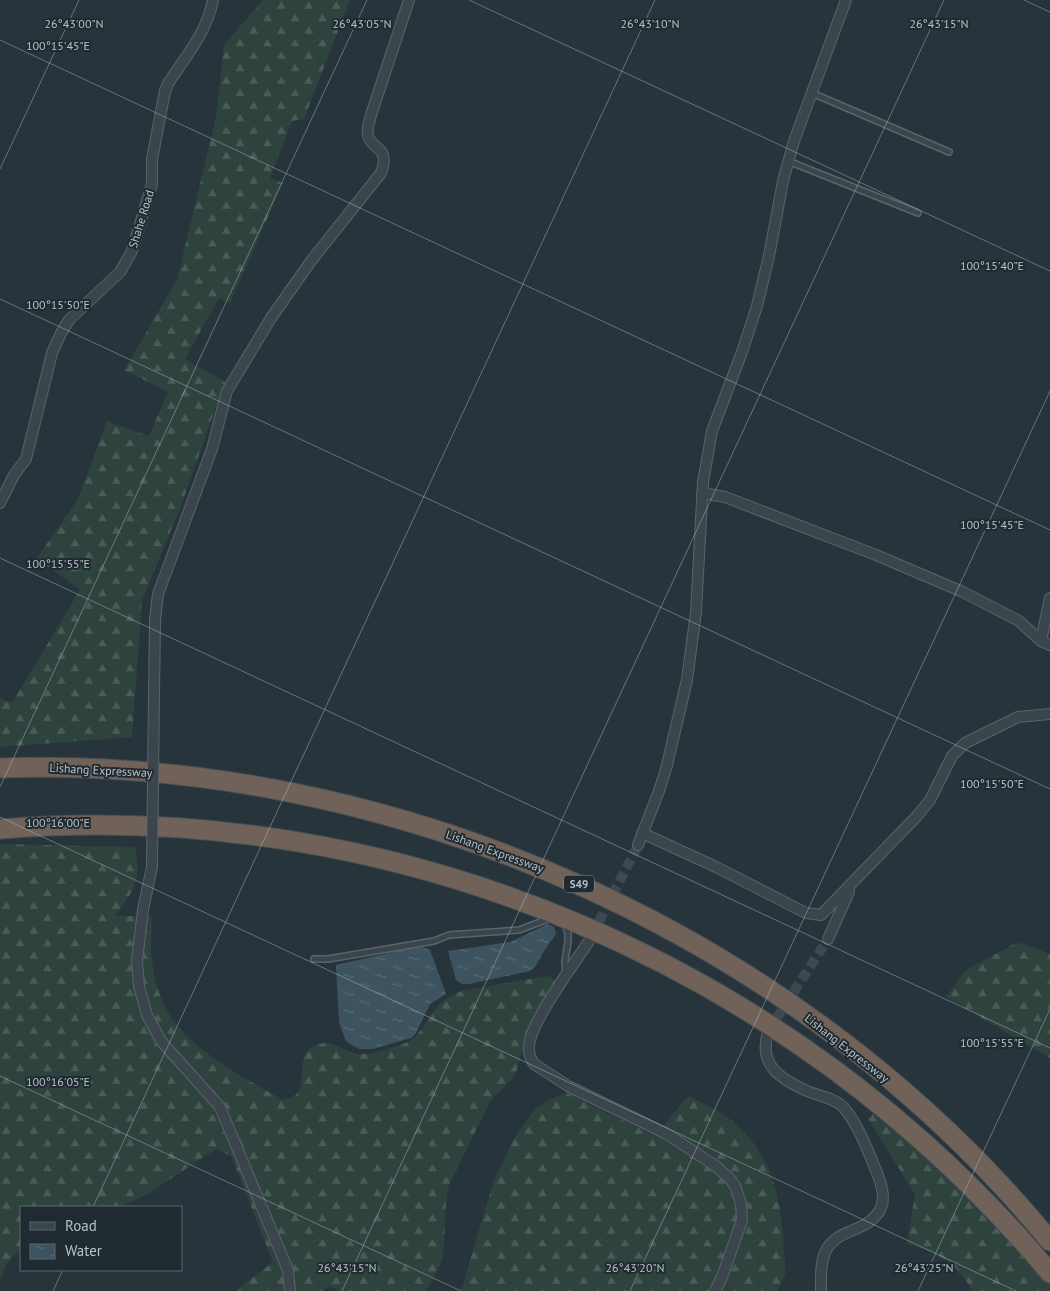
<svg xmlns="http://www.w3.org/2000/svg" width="1050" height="1291" font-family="'PT Sans',sans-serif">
	<defs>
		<pattern id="forest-firs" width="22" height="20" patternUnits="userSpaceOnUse" patternTransform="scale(1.25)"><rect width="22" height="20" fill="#2f433e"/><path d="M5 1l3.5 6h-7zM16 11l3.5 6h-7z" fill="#4b5c58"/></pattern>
		<pattern id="water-ripples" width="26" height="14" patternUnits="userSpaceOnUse" patternTransform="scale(1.25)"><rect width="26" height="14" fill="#3d5460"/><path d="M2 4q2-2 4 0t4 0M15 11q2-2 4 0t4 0" fill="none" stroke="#576b75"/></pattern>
	</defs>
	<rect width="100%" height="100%" fill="#27343b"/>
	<!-- forest -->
	<g fill="url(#forest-firs)">
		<polygon points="263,0 350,0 304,119 292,121 270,178 283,183 230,303 219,298 185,359 225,382 179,511 142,600 132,737 0,747 0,698 12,703 80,590 37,558 78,499 107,421 149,436 168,392 124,370 177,280 216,117 224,45"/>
		<path d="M0 844 135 847C142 880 134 890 115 916H152C152 931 150 947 152 961 154 982 163 1009 177 1025 203 1057 247 1079 283 1100 318 1096 287 1058 316 1045 332 1038 345 1053 360 1054 370 1055 397 1047 407 1042 423 1035 429 1013 442 1002 446 999 451 996 455 994 464 989 475 989 485 987 506 983 527 979 549 976L555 981 528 1032 515 1076 491 1100 449 1185 446 1202 444 1244 442 1261 426 1291H339L330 1286 322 1291H235L273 1262 231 1156 216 1149 149 1193 120 1207H21V1251C9 1259 4 1267 0 1280Z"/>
		<polygon points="1016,943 1024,944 1050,954 1050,1058 946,997 966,970"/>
		<path d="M567 1093 655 1136 688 1096C703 1103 718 1110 731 1120 768 1149 780 1191 783 1236 783 1248 786 1262 785 1274 784 1279 779 1286 777 1291H461L494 1180 516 1135 536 1108 551 1099Z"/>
		<path d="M876 1111 922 1145 1050 1280V1291H972C957 1262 937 1252 907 1244L915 1194 868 1119Z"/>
	</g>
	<!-- water -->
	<g fill="url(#water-ripples)">
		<polygon points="548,924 554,927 556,934 544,951 535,967 530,971 469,984 462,984 456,980 448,951 510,942"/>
		<polygon points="420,946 430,950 446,994 430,1004 416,1033 411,1038 373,1049 359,1049 350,1044 345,1039 339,1022 336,965"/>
	</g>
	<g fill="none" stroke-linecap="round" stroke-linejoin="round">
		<!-- street-tunnel -->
		<g stroke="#3c4950" stroke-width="10" stroke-dasharray="10 5" stroke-linecap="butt">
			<polyline points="592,935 638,845"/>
			<polyline points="769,1030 828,939"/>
		</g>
		<defs>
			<g id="lane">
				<polyline points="812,93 949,152"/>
				<polyline points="788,161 918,213"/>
				<path d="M565 925C574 941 560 958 567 975"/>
				<polyline points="314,959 328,959 434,941 449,935 519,930 548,919"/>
			</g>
			<g id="street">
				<polyline points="702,493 725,497 876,555 963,592 1019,621 1041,641 1050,645"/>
				<path d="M0 503 14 475 26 459 52 353 61 333 69 320 120 272 132 251 152 184V159L165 91 169 82C186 56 207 32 213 0"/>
				<polyline points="1041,641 1050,598"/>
				<path d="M154 695 155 620 158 594 212 449 227 391 271 318 311 261 381 173C391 145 371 151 368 135 366 129 370 121 371 115L409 0"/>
				<polyline points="642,833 716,867 806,913 821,915 917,816 930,800 952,756 965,743 1018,717 1050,714"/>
				<polyline points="638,845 659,791 666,769 687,680 696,612 703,482 712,431 742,352 757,306 769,256 783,181 794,141 846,0"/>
				<polyline points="152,867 143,910 137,961 139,986 147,1015 161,1041 220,1107 288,1270 290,1291"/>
				<polyline points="828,939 849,892"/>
				<path d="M589 941C574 964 532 1020 529 1045 528 1052 530 1058 534 1064L568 1086 667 1134 717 1167 731 1180 736 1188 741 1204 742 1220 722 1277 715 1291"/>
				<path d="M768 1032C758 1065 780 1079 807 1091 819 1096 835 1098 844 1108 858 1124 869 1153 877 1173 886 1195 887 1212 864 1225 851 1232 837 1234 828 1247 820 1259 821 1276 821 1291"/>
			</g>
			<g id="highway">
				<path d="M0 768C395 755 799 935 1050 1241"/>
				<path d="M0 829C399 797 794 966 1050 1273"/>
			</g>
		</defs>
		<!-- lane casing -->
		<use href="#lane" stroke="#59646a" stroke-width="8"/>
		<!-- street casing -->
		<use href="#street" stroke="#59646a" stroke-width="12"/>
		<!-- highway casing -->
		<use href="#highway" stroke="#465157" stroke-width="21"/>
		<!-- lane -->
		<use href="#lane" stroke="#3b464c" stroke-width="5"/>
		<!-- street -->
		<use href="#street" stroke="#3b464c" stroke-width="10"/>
		<!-- highway -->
		<use href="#highway" stroke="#716259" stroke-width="19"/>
		<defs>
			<polyline id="street-bridge" points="152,867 154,695"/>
		</defs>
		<!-- street-bridge casing -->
		<use href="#street-bridge" stroke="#59646a" stroke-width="12" stroke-linecap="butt"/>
		<!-- street-bridge -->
		<use href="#street-bridge" stroke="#3b464c" stroke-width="10"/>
	</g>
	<!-- ticks -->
	<path fill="none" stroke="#b6c1c7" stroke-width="1" stroke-opacity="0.45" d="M469 0 1050 271M1024 0 1050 12M0 40 1050 530M0 169 79 0M0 299 1050 789M0 558 1050 1048M0 787 367 0M0 817 1016 1291M0 1076 461 1291M93 1207 655 0M53 1291 63 1270M342 1291 944 0M630 1291 1050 391M918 1291 1050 1009"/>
	<g text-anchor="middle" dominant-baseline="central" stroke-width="4" stroke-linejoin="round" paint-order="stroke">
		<!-- shield labels -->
		<rect fill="#202b31" stroke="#89949a" stroke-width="1" x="564" y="875.5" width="30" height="17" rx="4"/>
		<g font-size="11" font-weight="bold" fill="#b6c1c7">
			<text x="579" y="884">S49</text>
		</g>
		<!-- street labels -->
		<g font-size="12" fill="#b6c1c7" stroke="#202b31">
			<text transform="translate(141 219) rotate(-73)">Shahe Road</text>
			<text transform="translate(101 770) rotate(3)">Lishang Expressway</text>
			<text transform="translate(495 851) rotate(20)">Lishang Expressway</text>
			<text transform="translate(847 1048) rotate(38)">Lishang Expressway</text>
		</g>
	</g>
	<g font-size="12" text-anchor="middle" fill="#b6c1c7" stroke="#202b31" stroke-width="4" stroke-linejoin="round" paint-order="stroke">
		<text x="74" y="28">26°43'00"N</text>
		<text x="362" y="28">26°43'05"N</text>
		<text x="650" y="28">26°43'10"N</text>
		<text x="939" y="28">26°43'15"N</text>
		<text x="58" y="50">100°15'45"E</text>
		<text x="992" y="270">100°15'40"E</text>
		<text x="58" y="309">100°15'50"E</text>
		<text x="992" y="529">100°15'45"E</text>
		<text x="58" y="568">100°15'55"E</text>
		<text x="992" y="788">100°15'50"E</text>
		<text x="58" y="827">100°16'00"E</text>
		<text x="992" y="1047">100°15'55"E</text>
		<text x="58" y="1086">100°16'05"E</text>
		<text x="347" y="1272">26°43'15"N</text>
		<text x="635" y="1272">26°43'20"N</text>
		<text x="924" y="1272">26°43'25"N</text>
	</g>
	<!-- legend -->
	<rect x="20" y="1206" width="162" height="65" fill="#202b31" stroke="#5c676d"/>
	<rect x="30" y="1222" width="25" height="8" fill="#3b464c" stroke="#5c676d"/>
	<text x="65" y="1231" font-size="15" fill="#b6c1c7">Road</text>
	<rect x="30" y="1244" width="25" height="15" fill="url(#water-ripples)" stroke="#5c676d"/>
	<text x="65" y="1256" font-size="15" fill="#b6c1c7">Water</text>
</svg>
